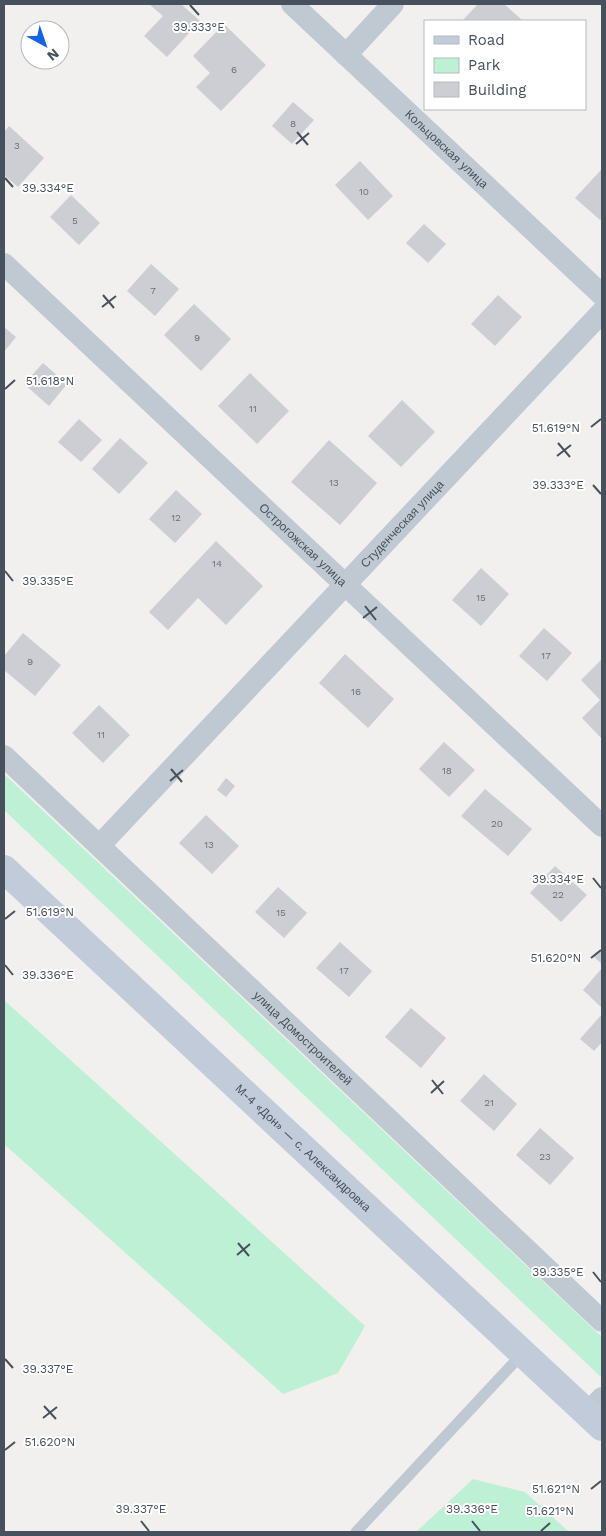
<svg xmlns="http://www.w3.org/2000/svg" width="606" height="1536" font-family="'Work Sans',sans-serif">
	<rect width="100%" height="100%" fill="#f2efef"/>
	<!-- green -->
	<g fill="#bdf0d4">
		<polygon points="4,774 602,1337 602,1378 4,810"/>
		<polygon points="4,1000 365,1326 338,1373 283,1394 4,1144"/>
		<polygon points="473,1479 525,1492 569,1532 416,1532"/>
	</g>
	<!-- building -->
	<g fill="#ccced4">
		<polygon points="149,4 181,4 200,21 167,57 144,36 163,16"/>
		<polygon points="478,4 504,4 522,20 462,21"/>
		<polygon points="224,24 266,65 221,111 196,87 210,73 193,56"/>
		<polygon points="293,102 314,120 292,144 272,126"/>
		<polygon points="9,126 44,158 18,187 4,175 4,132"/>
		<polygon points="360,161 393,196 368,220 335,185"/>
		<polygon points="601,170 602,218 600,220 575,198"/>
		<polygon points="71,195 100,223 79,245 50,217"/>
		<polygon points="424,224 446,244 428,263 406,243"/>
		<polygon points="151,264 179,289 155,316 127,291"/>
		<polygon points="498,295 522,317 495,346 471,324"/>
		<polygon points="194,304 231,339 201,371 164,335"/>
		<polygon points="4,327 16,337 4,352"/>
		<polygon points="43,363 67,384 49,406 24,384"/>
		<polygon points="250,373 289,411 257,444 218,406"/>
		<polygon points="402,400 435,432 401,467 368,436"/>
		<polygon points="79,419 102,440 81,462 58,442"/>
		<polygon points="120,438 148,463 119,494 92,469"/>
		<polygon points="329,440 377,483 340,525 291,482"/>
		<polygon points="176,490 202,514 175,543 149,519"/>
		<polygon points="216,541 263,586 226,625 198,598 168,630 149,612"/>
		<polygon points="481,568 509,594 481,626 452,600"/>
		<polygon points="544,628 572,653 547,681 519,656"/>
		<polygon points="23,633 61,665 35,696 4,670 4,656"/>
		<polygon points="345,654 394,699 368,728 319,683"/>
		<polygon points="602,659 602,739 582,718 600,700 581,680"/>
		<polygon points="99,705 130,735 103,763 72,733"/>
		<polygon points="444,742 475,770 449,797 419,769"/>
		<polygon points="226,778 235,786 226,797 217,790"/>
		<polygon points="485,789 532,829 508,856 461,816"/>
		<polygon points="206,815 239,846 212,874 179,843"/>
		<polygon points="555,866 587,895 561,922 530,893"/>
		<polygon points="278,887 307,913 284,938 255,912"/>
		<polygon points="340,942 372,971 349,997 316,968"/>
		<polygon points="602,948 602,964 594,957"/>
		<polygon points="602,968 602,1008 583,990"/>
		<polygon points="411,1008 446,1038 421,1068 385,1037"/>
		<polygon points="602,1014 602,1042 594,1051 580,1039"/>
		<polygon points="484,1074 517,1104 494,1131 460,1101"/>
		<polygon points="540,1128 574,1158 550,1185 516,1155"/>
	</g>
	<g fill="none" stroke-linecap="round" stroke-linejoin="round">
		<!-- lane -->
		<polyline stroke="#c0c9d2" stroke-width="11" points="356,1532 523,1353"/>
		<!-- street -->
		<g stroke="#c0c9d2" stroke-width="22">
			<path id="s1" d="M292 4 602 295"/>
			<polyline points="346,55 393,4"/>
			<path id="s2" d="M4 264 602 826"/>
			<path id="s3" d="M4 756 602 1321"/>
			<path id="s4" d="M100 845 602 312"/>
			<polyline points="588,1413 602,1398"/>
		</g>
		<!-- secondary -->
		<path stroke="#c2cbd9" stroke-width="28" id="s5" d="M4 869 602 1427"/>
	</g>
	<!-- ticks -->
	<path fill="none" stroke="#47515d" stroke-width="2" d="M190 5 199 15M297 132 308 145M296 144 309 133M5 178 13 187M103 295 114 308M102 307 116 296M5 389 15 380M591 427 601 419M558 443 570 457M557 456 571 445M593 485 601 494M5 571 13 581M365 606 376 620M363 618 377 607M171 769 182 782M170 781 183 770M593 878 601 888M5 919 15 911M591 958 601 950M5 965 13 975M432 1080 443 1094M431 1093 444 1081M238 1243 249 1256M237 1255 250 1244M593 1272 601 1282M5 1359 13 1368M44 1406 56 1419M43 1418 57 1407M5 1450 15 1442M591 1489 601 1481M141 1521 149 1531M472 1521 480 1531M541 1531 550 1523"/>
	<g text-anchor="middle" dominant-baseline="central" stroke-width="4" stroke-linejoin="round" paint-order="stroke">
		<!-- number labels -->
		<g font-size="10" fill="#68707b">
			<text x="234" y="69">6</text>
			<text x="293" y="123">8</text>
			<text x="17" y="145">3</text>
			<text x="364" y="191">10</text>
			<text x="75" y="220">5</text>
			<text x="153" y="290">7</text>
			<text x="197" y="337">9</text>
			<text x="253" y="408">11</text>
			<text x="334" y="482">13</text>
			<text x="176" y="517">12</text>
			<text x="217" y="563">14</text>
			<text x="481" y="597">15</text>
			<text x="546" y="655">17</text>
			<text x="30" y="661">9</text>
			<text x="356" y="691">16</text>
			<text x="101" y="734">11</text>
			<text x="447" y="770">18</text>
			<text x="497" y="823">20</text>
			<text x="209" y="844">13</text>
			<text x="558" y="894">22</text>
			<text x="281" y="912">15</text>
			<text x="344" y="970">17</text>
			<text x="489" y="1102">21</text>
			<text x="545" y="1156">23</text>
		</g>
		<!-- street labels -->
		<g font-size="12" fill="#47515d" stroke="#fff">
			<text stroke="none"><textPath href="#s1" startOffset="212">Кольцовская улица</textPath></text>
			<text stroke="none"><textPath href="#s4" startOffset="441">Студенческая улица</textPath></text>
			<text stroke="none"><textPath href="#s2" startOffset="410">Острогожская улица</textPath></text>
			<text stroke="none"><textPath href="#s3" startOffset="411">улица Домостроителей</textPath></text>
			<text stroke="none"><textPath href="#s5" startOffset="409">М-4 «Дон» — с. Александровка</textPath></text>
		</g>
	</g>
	<g font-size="12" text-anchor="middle" fill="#47515d" stroke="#fff" stroke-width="4" stroke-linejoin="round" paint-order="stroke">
		<text x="199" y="31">39.333°E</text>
		<text x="48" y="192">39.334°E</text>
		<text x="50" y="385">51.618°N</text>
		<text x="556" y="432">51.619°N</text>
		<text x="558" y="489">39.333°E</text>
		<text x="48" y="585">39.335°E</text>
		<text x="558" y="883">39.334°E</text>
		<text x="50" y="916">51.619°N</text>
		<text x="556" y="962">51.620°N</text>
		<text x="48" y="979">39.336°E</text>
		<text x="558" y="1276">39.335°E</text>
		<text x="48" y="1373">39.337°E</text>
		<text x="50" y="1446">51.620°N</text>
		<text x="556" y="1493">51.621°N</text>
		<text x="141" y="1513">39.337°E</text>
		<text x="472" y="1513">39.336°E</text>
		<text x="550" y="1515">51.621°N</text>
	</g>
	<!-- border -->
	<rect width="606" height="1536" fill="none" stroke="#47515d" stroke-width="10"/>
	<!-- legend -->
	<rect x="424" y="20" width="162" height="90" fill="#ffffff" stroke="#b5b9be"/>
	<rect x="434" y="36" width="25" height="8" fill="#c2cbd9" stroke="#b5b9be"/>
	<text x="468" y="45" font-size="15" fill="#47515d">Road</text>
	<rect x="434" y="58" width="25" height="15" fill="#bdf0d4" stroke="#b5b9be"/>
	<text x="468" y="70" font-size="15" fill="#47515d">Park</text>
	<rect x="434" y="82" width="25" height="15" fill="#ccced4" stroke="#b5b9be"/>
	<text x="468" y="95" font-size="15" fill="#47515d">Building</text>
	<!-- north arrow -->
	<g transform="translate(45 45) rotate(140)"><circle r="24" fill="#ffffff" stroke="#b5b9be"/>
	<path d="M0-4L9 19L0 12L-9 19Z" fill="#1664e6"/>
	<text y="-8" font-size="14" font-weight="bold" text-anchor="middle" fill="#47515d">N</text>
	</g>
</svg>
